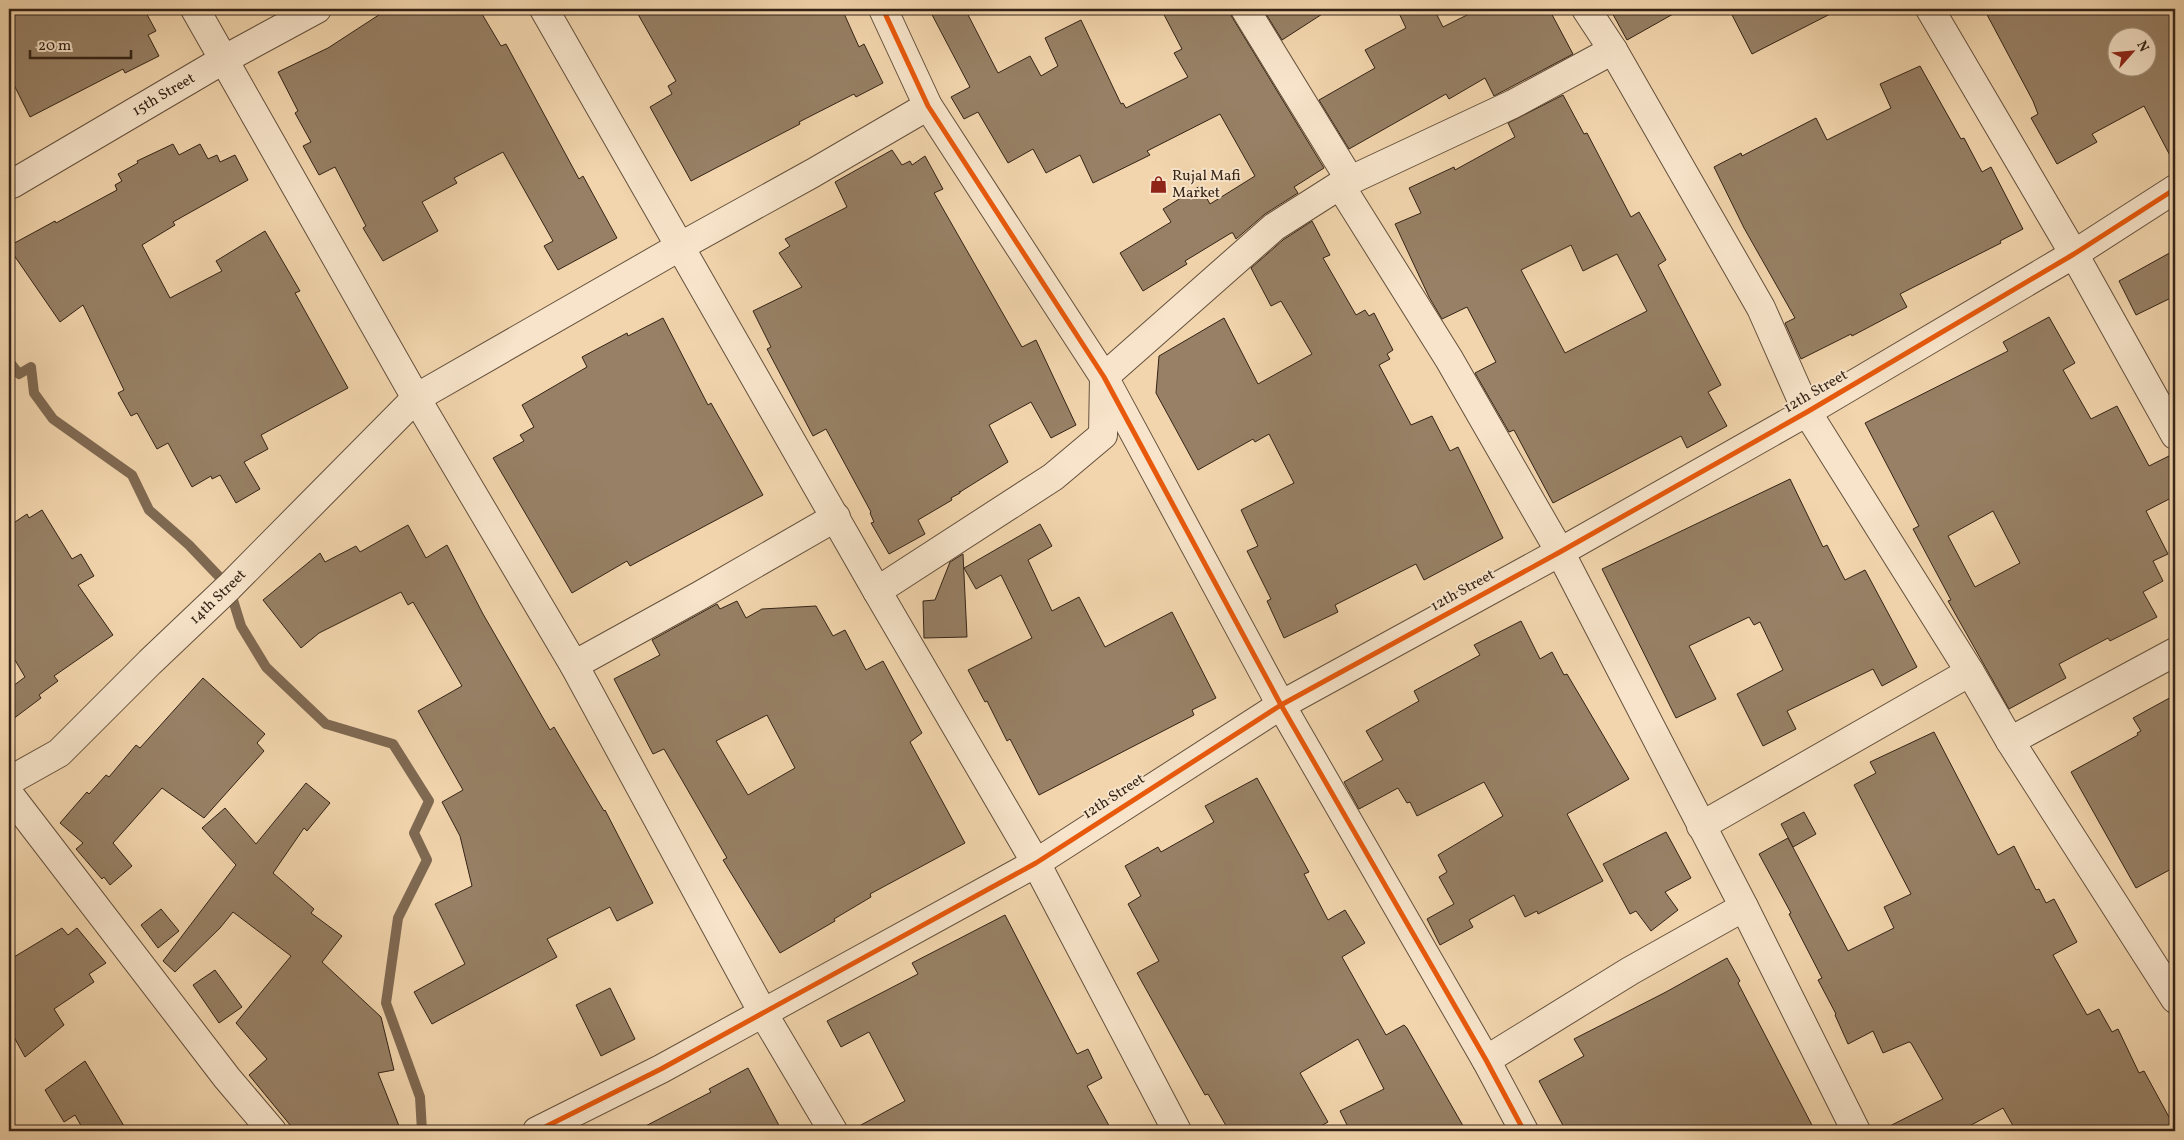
<svg xmlns="http://www.w3.org/2000/svg" width="2184" height="1140" font-family="Vollkorn,serif">
	<rect width="100%" height="100%" fill="#f2d5ad"/>
	<filter id="stains"><feTurbulence type="fractalNoise" baseFrequency=".004" numOctaves="4"/><feColorMatrix values="0 0 0 0 .2 0 0 0 0 .09 0 0 0 0 .02 0 0 0 .5 -.17"/></filter>
	<radialGradient id="worn" r=".72"><stop offset=".6" stop-color="#630" stop-opacity="0"/><stop offset="1" stop-color="#630" stop-opacity=".3"/></radialGradient>
	<g fill="none" stroke-linecap="round" stroke-linejoin="round">
		<!-- stream -->
		<polyline stroke="#7f6952" stroke-width="10" points="9,361 19,374 31,367 34,393 53,419 132,475 149,510 189,545 229,587 241,626 266,667 326,724 393,744 429,801 414,833 427,860 398,918 386,1003 420,1097 422,1131"/>
	</g>
	<!-- building -->
	<g fill="#978065" stroke="#342316" fill-rule="evenodd">
		<polygon points="22,9 144,9 156,31 148,35 159,56 125,73 123,69 30,117 9,75 9,16"/>
		<polygon points="388,9 479,9 501,46 506,44 579,179 583,176 617,238 558,270 544,246 553,241 503,152 454,178 457,183 422,202 438,231 383,261 363,228 366,226 335,167 319,175 303,146 311,142 295,113 298,111 278,72 328,48"/>
		<polygon points="635,9 842,9 859,47 864,44 883,83 856,97 854,94 799,122 800,124 691,181 650,107 672,94 668,86 676,81"/>
		<polygon points="929,9 965,9 998,73 1030,56 1041,76 1058,66 1045,38 1081,20 1121,104 1123,103 1126,108 1188,77 1174,53 1182,49 1161,9 1229,9 1232,17 1324,168 1294,187 1298,193 1265,214 1236,239 1233,233 1231,233 1185,261 1187,264 1143,291 1120,253 1171,222 1163,209 1200,186 1210,204 1255,176 1220,114 1147,151 1150,155 1093,183 1080,155 1046,173 1033,149 1008,163 978,112 964,119 951,97 970,87"/>
		<polygon points="1263,9 1330,9 1282,40"/>
		<polygon points="1397,9 1434,9 1443,27 1479,9 1549,9 1573,54 1494,96 1485,78 1449,99 1446,94 1349,149 1319,100 1375,68 1365,50 1406,28"/>
		<polygon points="1610,9 1682,9 1627,40"/>
		<polygon points="1729,9 1840,9 1752,54"/>
		<path d="M1984 9H2175V165L2144 106 2092 134 2097 142 2057 164 2031 118 2038 114 2033 101ZM2116 38H2146V68H2116Z"/>
		<polygon points="1920,66 1961,139 1964,138 1982,172 1991,167 2023,229 2000,241 2001,243 1900,294 1907,307 1852,336 1851,334 1801,359 1785,323 1795,318 1744,228 1714,167 1741,153 1742,156 1816,118 1827,140 1891,108 1880,84"/>
		<path d="M1563 95 1584 134 1587 133 1631 217 1639 212 1666 260 1658 265 1721 385 1708 392 1727 426 1687 448 1681 436 1553 503 1514 430 1509 432 1475 373 1496 362 1467 307 1442 319 1429 297 1395 224 1421 213 1409 188 1454 167 1455 170 1515 137 1508 123ZM1571 245 1583 271 1617 254 1647 311 1565 353 1521 270Z"/>
		<polygon points="173,144 179,155 200,144 208,159 217,155 220,162 235,155 248,180 173,222 175,225 142,245 170,298 222,271 216,261 265,231 300,291 295,293 348,388 261,435 268,449 244,462 260,489 236,503 220,475 212,479 211,476 192,487 168,443 157,449 137,413 131,416 118,393 124,390 83,305 60,322 9,248 9,246 55,221 56,223 117,190 115,185 122,181 118,174 138,163 137,161"/>
		<polygon points="892,150 902,165 910,161 912,165 925,156 943,189 934,193 1022,347 1036,340 1076,425 1051,438 1031,402 989,425 1008,462 960,492 960,491 960,493 951,498 952,500 918,520 925,534 889,554 871,523 874,522 870,513 871,512 826,429 813,436 767,349 771,347 753,311 802,287 779,253 790,246 785,239 847,207 835,182"/>
		<polygon points="1312,221 1330,255 1323,258 1356,315 1365,310 1369,316 1374,313 1393,350 1387,354 1390,359 1379,365 1410,423 1411,425 1432,416 1450,451 1458,447 1503,538 1424,580 1416,564 1335,605 1338,612 1284,638 1267,601 1271,599 1247,551 1258,546 1241,510 1294,483 1269,434 1255,442 1253,439 1198,470 1156,393 1159,356 1224,318 1258,384 1312,354 1281,301 1271,306 1251,268 1283,240"/>
		<polygon points="2175,250 2175,296 2136,315 2119,281"/>
		<path d="M2049 317 2075 363 2063 370 2091 419 2117 406 2149 466 2175 453V496L2146 511 2168 554 2153 561 2163 581 2143 592 2157 617 2110 641 2108 638 2059 664 2066 678 2009 709 1948 601 1951 600 1913 529 1919 526 1865 423 2008 351 2003 342ZM1993 511 2020 563 1975 587 1948 536Z"/>
		<polygon points="663,318 708,405 711,403 763,495 630,566 627,561 572,593 493,458 524,441 520,435 534,427 522,405 587,367 582,357 627,333 628,336"/>
		<polygon points="1790,479 1823,547 1827,545 1845,580 1865,570 1917,667 1882,686 1873,669 1787,711 1796,729 1763,746 1737,694 1783,670 1760,622 1754,625 1749,617 1689,646 1716,699 1676,718 1602,569"/>
		<polygon points="42,510 72,559 81,554 94,576 78,585 113,635 54,676 58,681 39,695 41,698 9,722 9,689 25,677 9,650 9,526 27,514 29,518"/>
		<polygon points="1040,524 1052,546 1028,560 1052,611 1079,597 1105,647 1172,612 1216,698 1192,710 1194,715 1039,795 1010,739 1007,741 987,701 985,702 968,670 1032,638 1001,575 976,589 964,568"/>
		<polygon points="408,525 426,558 447,545 483,614 550,730 554,727 604,811 605,810 653,903 617,921 610,907 547,939 557,957 432,1024 414,992 465,964 435,904 472,886 460,836 442,802 463,790 418,711 462,686 413,602 408,605 401,592 319,633 301,648 263,600 320,553 325,562 356,546 360,552"/>
		<polygon points="963,554 967,637 924,638 923,601 935,600 950,562"/>
		<path d="M737 601 746 618 762 609 816 606 833 636 845 630 866 670 883 661 922 733 910 742 965 843 870 894 871 897 834 919 835 921 780 953 723 860 727 858 664 749 653 754 614 679 660 655 652 640 717 604 720 609ZM767 715 795 768 748 795 716 741Z"/>
		<polygon points="1521,621 1540,659 1552,652 1564,675 1567,674 1629,779 1567,814 1603,881 1538,914 1537,911 1525,917 1514,895 1469,920 1473,927 1440,945 1427,919 1454,904 1439,877 1447,872 1438,855 1503,816 1484,782 1417,816 1410,802 1407,803 1398,788 1359,809 1344,782 1383,760 1366,731 1419,701 1414,691 1480,655 1474,645"/>
		<polygon points="203,678 265,734 257,743 264,751 204,818 162,788 113,843 132,866 110,885 104,877 102,879 76,849 83,843 60,823 87,792 89,794 106,775 109,777 136,745 140,748"/>
		<polygon points="2175,695 2175,867 2136,888 2071,772 2138,735 2137,733 2141,731 2133,718"/>
		<polygon points="1934,732 1998,855 2014,846 2036,890 2039,889 2046,903 2054,899 2077,942 2053,955 2087,1015 2099,1009 2112,1032 2118,1029 2139,1073 2144,1071 2175,1128 2175,1131 2016,1131 2003,1108 1960,1131 1880,1131 1943,1099 1911,1043 1909,1042 1883,1053 1873,1031 1848,1044 1835,1015 1836,1014 1818,980 1822,978 1789,914 1791,913 1759,854 1788,838 1848,951 1894,928 1884,907 1911,894 1854,785 1876,773 1870,762"/>
		<polygon points="1257,778 1309,872 1304,874 1328,920 1345,910 1365,943 1342,957 1386,1035 1404,1025 1407,1028 1466,1131 1350,1131 1340,1111 1384,1089 1358,1039 1300,1073 1328,1122 1312,1131 1229,1131 1208,1094 1205,1095 1137,973 1159,961 1128,904 1141,896 1125,866 1158,847 1161,852 1214,822 1205,806"/>
		<polygon points="306,783 330,803 307,831 304,828 273,873 314,909 311,913 342,936 322,962 381,1017 394,1070 378,1073 401,1131 295,1131 249,1075 267,1059 236,1023 291,956 233,912 220,928 175,972 163,961 236,865 202,828 225,808 256,844"/>
		<polygon points="1804,812 1816,834 1793,847 1781,824"/>
		<polygon points="1666,832 1691,878 1665,892 1678,910 1651,931 1636,911 1630,914 1603,864"/>
		<polygon points="161,909 179,931 158,948 141,925"/>
		<polygon points="1005,915 1077,1054 1088,1049 1102,1078 1087,1086 1112,1131 850,1131 905,1101 869,1032 841,1047 827,1021 918,974 912,963"/>
		<polygon points="62,928 68,935 77,928 106,963 89,974 94,982 54,1009 64,1025 25,1057 9,1028 9,960"/>
		<polygon points="1727,958 1740,981 1738,983 1815,1131 1566,1131 1539,1081 1584,1056 1574,1039 1666,992"/>
		<polygon points="215,970 242,1007 219,1023 193,985"/>
		<polygon points="610,988 635,1039 601,1056 576,1005"/>
		<polygon points="85,1061 127,1131 84,1131 75,1115 64,1122 45,1090"/>
		<polygon points="748,1068 782,1131 636,1131 711,1092 709,1089"/>
	</g>
	<g fill="none" stroke-linecap="round" stroke-linejoin="round">
		<defs>
			<g id="minor">
				<polyline points="195,9 416,398 574,665 763,1013 833,1131"/>
				<polyline points="544,9 877,591 1036,863 1177,1131"/>
				<polyline points="883,9 928,106 1104,377 1281,705 1486,1060 1524,1131"/>
				<polyline points="1245,9 1350,180"/>
				<polyline points="1586,9 1613,50 1761,308 1807,412 1970,672 2010,741 2175,999"/>
				<polyline points="1930,9 2074,254 2175,435"/>
				<path id="s1" d="M12 184 223 60 317 9"/>
				<polyline points="1340,185 1449,359 1560,552 1744,907 1856,1131"/>
				<polyline points="877,591 1053,477 1103,435 1104,377 1274,227 1340,185 1513,104 1613,50"/>
				<polyline points="574,665 699,596 836,517"/>
				<polyline points="2010,741 2175,652"/>
				<path id="s2" d="M9 781 59 753 150 662 229 587 416 398 681 246 813 173 928 106"/>
				<polyline points="9,794 227,1078 272,1131"/>
				<polyline points="1701,826 1970,672"/>
				<polyline points="1486,1060 1630,971 1744,907"/>
				<polyline points="537,1131 661,1069 1036,863 1281,705 1560,552 1807,412 2074,254 2175,189"/>
			</g>
		</defs>
		<!-- minor casing -->
		<use href="#minor" stroke="#64503c" stroke-width="30"/>
		<!-- minor -->
		<use href="#minor" stroke="#f7e4ca" stroke-width="28"/>
		<defs>
			<g id="cycleway">
				<polyline points="883,9 928,106 1104,377 1281,705 1486,1060 1524,1131"/>
				<polyline points="537,1131 661,1069 1036,863 1281,705 1560,552 1807,412 2074,254 2175,189"/>
			</g>
		</defs>
		<!-- cycleway casing -->
		<use href="#cycleway" stroke="#f7e4ca" stroke-width="8"/>
		<!-- cycleway -->
		<use href="#cycleway" stroke="#e8590c" stroke-width="5"/>
	</g>
	<!-- icons -->
	<defs>
		<symbol id="shop-bare" viewBox="-9 -9 18 18"><path d="M-5-2.5h2.3a2.7 3.5 0 0 1 5.4 0H5L5.5 6h-11ZM-1.5-2.5h3a1.5 2.3 0 0 0-3 0Z" fill="#8f2418" stroke="#f7e4ca" stroke-width="2.5" paint-order="stroke"/></symbol>
	</defs>
	<g fill-rule="evenodd">
		<use href="#shop-bare" x="1146" y="172" width="25" height="25"/>
	</g>
	<g text-anchor="middle" dominant-baseline="central" stroke-width="4" stroke-linejoin="round" paint-order="stroke">
		<!-- street labels -->
		<g font-size="15" fill="#342316" stroke="#f7e4ca">
			<text stroke="none"><textPath href="#s1" startOffset="176">15th Street</textPath></text>
			<text transform="translate(1816 392) rotate(-30)">12th Street</text>
			<text transform="translate(1463 591) rotate(-29)">12th Street</text>
			<text stroke="none"><textPath href="#s2" startOffset="280">14th Street</textPath></text>
			<text transform="translate(1114 797) rotate(-33)">12th Street</text>
		</g>
		<!-- poi labels -->
		<g font-size="15" fill="#342316" stroke="#f7e4ca" text-anchor="start">
			<text x="1172" y="176">Rujal Mafi<tspan x="1172" dy="17">Market</tspan></text>
		</g>
	</g>
	<!-- margin -->
	<rect width="2184" height="1140" fill="none" stroke="#f2d5ad" stroke-width="30"/>
	<rect x="10" y="10" width="2164" height="1120" fill="none" stroke="#342316" stroke-width="2.5"/>
	<rect x="15" y="15" width="2154" height="1110" fill="none" stroke="#342316"/>
	<!-- north arrow -->
	<g transform="translate(2132 52) rotate(63)"><circle r="24" fill="#f7e4ca" stroke="#a99782"/>
	<path d="M0-4L9 19L0 12L-9 19Z" fill="#8f2418"/>
	<text y="-8" font-size="14" font-weight="bold" text-anchor="middle" fill="#342316">N</text>
	</g>
	<!-- scale -->
	<path d="M30 50v8h101v-8" fill="none" stroke="#342316" stroke-width="2.5"/>
	<text x="38" y="50" font-size="15" fill="#342316" stroke="#f7e4ca" stroke-width="4" paint-order="stroke">20 m</text>
	<rect width="100%" height="100%" filter="url(#stains)"/>
	<rect width="100%" height="100%" fill="url(#worn)"/>
</svg>
